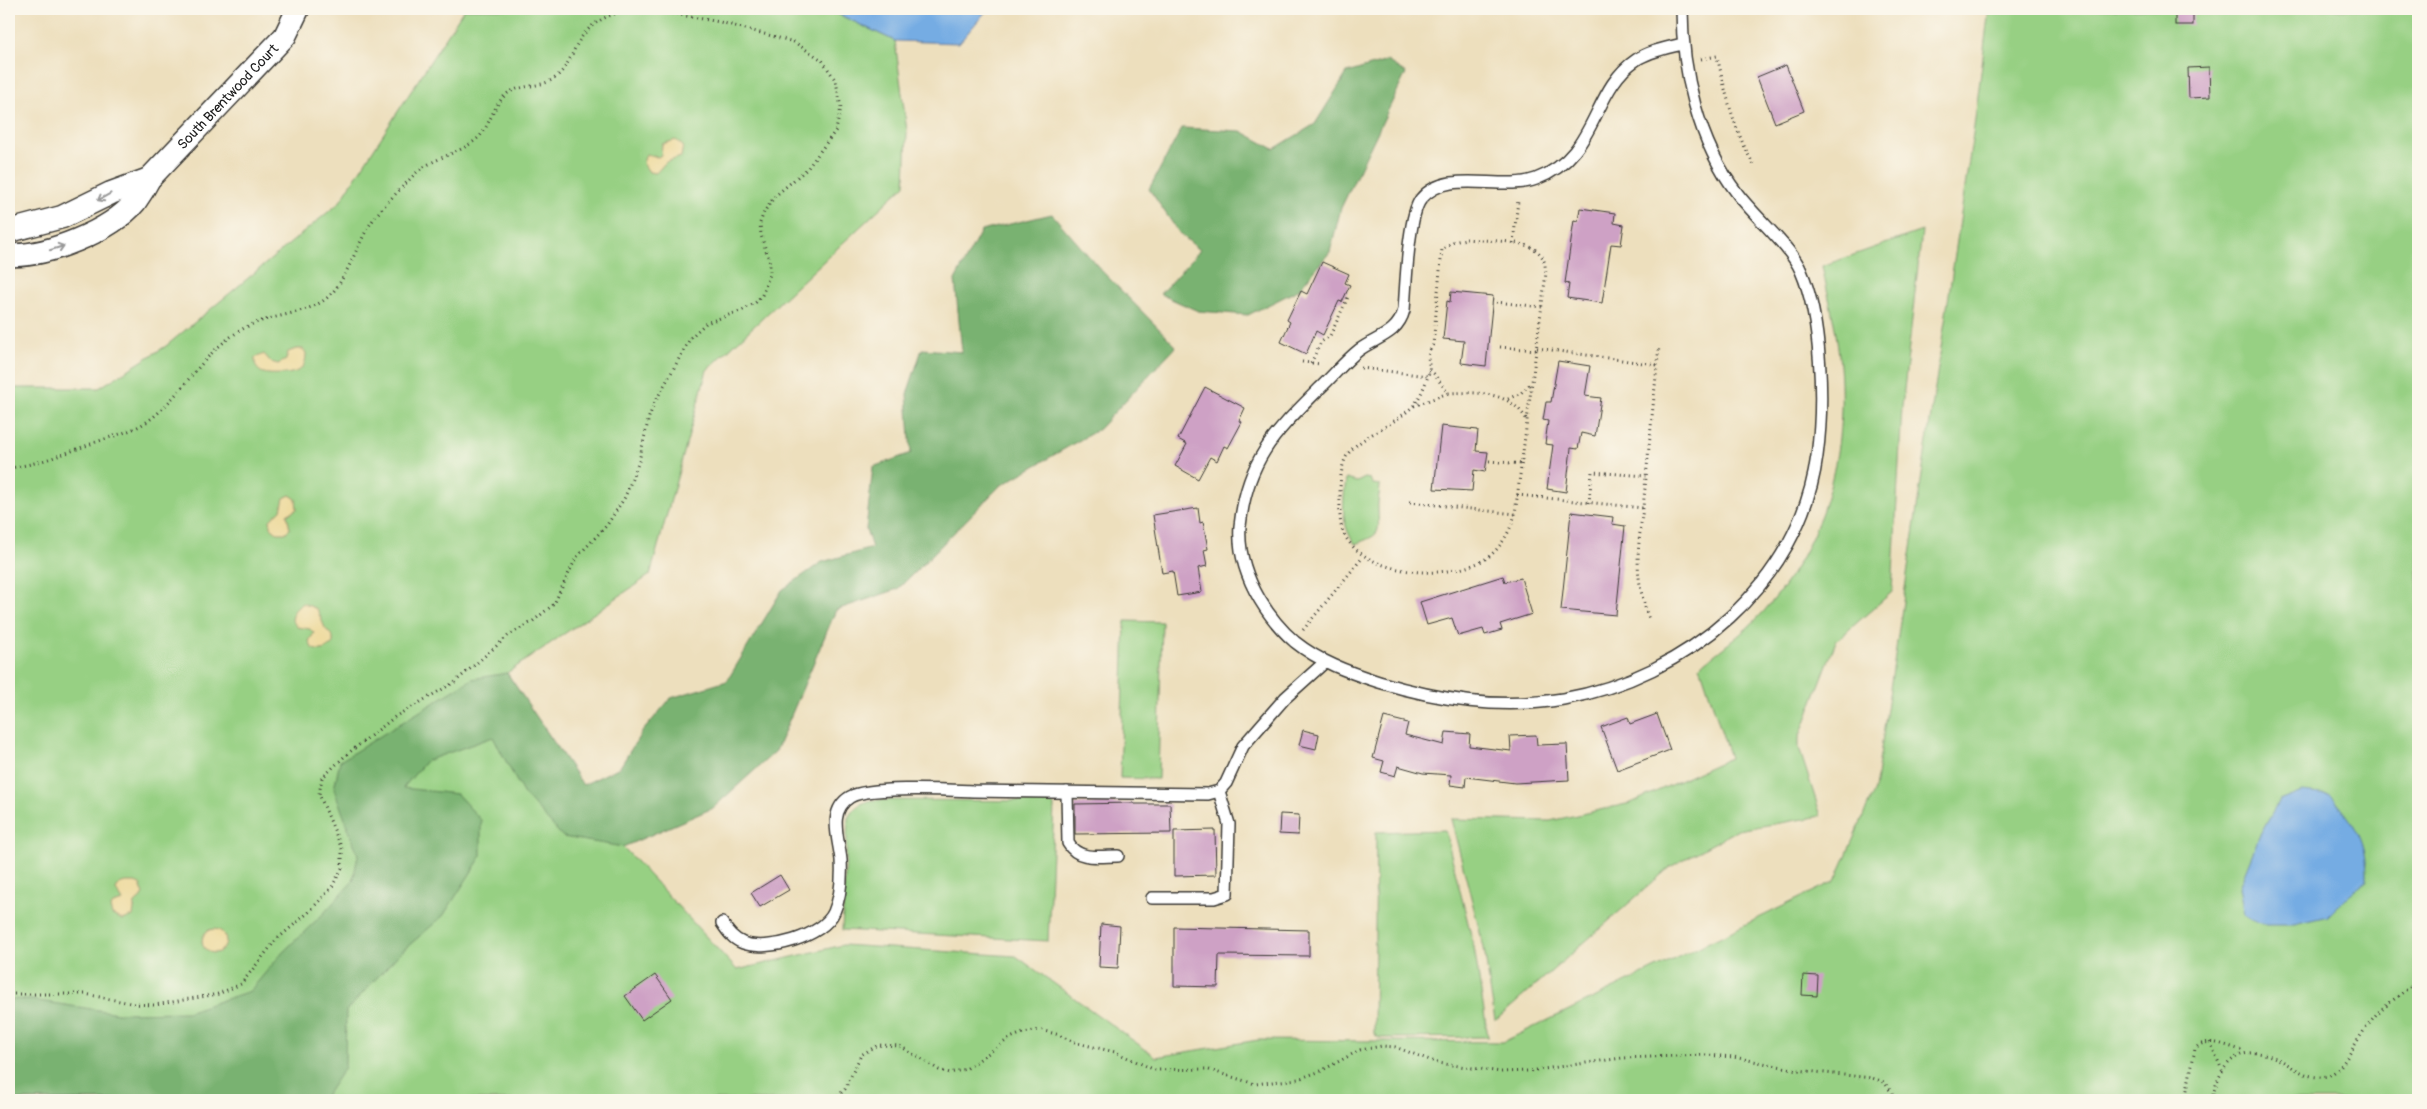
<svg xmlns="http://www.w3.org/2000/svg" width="2427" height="1109" font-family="Pangolin,sans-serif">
	<rect width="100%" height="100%" fill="#fbf7ec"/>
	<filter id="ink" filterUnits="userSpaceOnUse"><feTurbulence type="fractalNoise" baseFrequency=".02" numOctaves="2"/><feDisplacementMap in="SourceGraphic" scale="10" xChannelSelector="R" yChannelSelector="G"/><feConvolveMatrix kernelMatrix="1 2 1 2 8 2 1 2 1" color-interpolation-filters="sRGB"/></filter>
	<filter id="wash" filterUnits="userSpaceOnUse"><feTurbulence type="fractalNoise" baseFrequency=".0096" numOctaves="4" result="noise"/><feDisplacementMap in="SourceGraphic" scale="20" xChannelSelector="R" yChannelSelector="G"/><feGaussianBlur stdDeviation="1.12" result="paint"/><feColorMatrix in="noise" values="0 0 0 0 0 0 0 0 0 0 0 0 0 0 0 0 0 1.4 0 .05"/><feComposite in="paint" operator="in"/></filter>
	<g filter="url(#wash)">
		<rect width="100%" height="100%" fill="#eddfbd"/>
		<!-- green -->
		<g fill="#97d083" stroke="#5a7650">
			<polygon points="464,9 827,9 895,41 907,131 905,185 707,370 650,575 507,673 623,847 737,970 843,945 1016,956 1156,1057 1258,1040 1503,1042 1835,881 1875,789 1974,127 1989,9 2418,9 2418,1100 9,1100 9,388 99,388 166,346 339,203"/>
			<path d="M1922 231 1902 407 1892 592 1836 641 1799 738V748L1821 816 1738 830 1670 867 1495 1021 1484 948 1451 819 1550 821 1631 803 1730 758 1700 666C1725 646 1751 628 1771 603 1831 530 1851 433 1837 340 1833 315 1827 290 1822 266Z"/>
			<path d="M1365 478 1370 479 1373 484 1380 485C1380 493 1377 502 1378 510 1379 535 1381 534 1355 544 1340 524 1343 503 1346 479L1357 482Z"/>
			<polygon points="1125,621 1162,622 1158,779 1120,778"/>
			<path d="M873 800 1050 801 1054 806 1048 941 842 930 848 818C854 807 860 803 873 800Z"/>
			<polygon points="1445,830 1474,947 1488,1037 1379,1038 1374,1034 1376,832"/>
		</g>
		<!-- forest -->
		<g fill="#79b271" stroke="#4a6746">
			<polygon points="1387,61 1406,73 1341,208 1330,252 1298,290 1248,315 1198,311 1160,294 1200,250 1180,234 1149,189 1182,128 1241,131 1274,149 1315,124 1347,73"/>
			<polygon points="1052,214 1101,270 1176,346 1099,429 1000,486 898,589 836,610 776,751 713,808 623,847 563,837 523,793 493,737 426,761 403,788 457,794 481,820 481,857 443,916 399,954 346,1011 345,1067 323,1100 9,1100 9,999 32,1000 118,1013 187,1012 250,991 282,953 324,913 353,881 358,855 334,789 340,761 472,679 507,673 583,785 620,767 642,732 671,698 727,681 782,590 822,562 872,548 866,529 873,467 911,453 907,394 922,349 962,352 955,280 981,231"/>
		</g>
		<!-- sand -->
		<g fill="#eeda9e" stroke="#857b5d">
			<polygon points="676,140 683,146 681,157 666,162 656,173 649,172 643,163 646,154 658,157 661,155 662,144"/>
			<path d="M296 349H303L306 353C306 369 298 373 284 374 271 374 254 377 255 358L264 354 271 362 278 364 286 360 288 352Z"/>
			<polygon points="290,495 296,499 297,509 287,515 290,529 285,533 278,533 271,527 270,520 281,510 284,498"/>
			<path d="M302 603 317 609 325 628 333 637V643C327 649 320 653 312 648L309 641 314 633 310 629 297 627 292 620 294 611Z"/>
			<polygon points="125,882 135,882 140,884 144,895 135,903 133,916 123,920 112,915 110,908 113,904 123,901 116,890 119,884"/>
			<circle cx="214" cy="941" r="12"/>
		</g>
		<!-- water -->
		<g fill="#75ace3" stroke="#486480">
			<polygon points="827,9 988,9 959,43 895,41"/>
			<path d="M2302 792 2331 795C2355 825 2368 840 2367 881L2350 894 2328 916 2294 924H2262L2244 915 2239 887 2259 837 2279 801Z"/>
		</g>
		<g id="blocks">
			<!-- building -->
			<g fill="#cea1c5">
				<rect x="2175" y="9" width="18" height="16"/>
				<polygon points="1786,65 1804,111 1775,123 1757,77"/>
				<polygon points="2209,67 2210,97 2189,98 2188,68"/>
				<polygon points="1580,208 1615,213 1614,223 1624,225 1621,245 1611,244 1602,303 1567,298 1569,284 1565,283 1574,220 1578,221"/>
				<polygon points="1322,262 1349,274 1345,283 1350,285 1342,302 1339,301 1323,335 1316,331 1306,354 1281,342 1290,322 1287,320 1301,291 1307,294"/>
				<polygon points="1451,292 1493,296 1486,366 1461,363 1464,341 1443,339 1447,301 1450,302"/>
				<polygon points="1558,361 1590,366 1585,396 1601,398 1595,436 1581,433 1578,449 1571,448 1566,492 1547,489 1553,445 1545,444 1548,421 1543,420 1546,402 1551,402"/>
				<polygon points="1205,387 1245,408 1239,421 1242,422 1228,448 1224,446 1217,461 1210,457 1198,479 1175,466 1187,444 1178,439"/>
				<polygon points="1441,426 1478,430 1476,451 1488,452 1485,472 1474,470 1472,491 1434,489"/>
				<polygon points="1198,508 1200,523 1203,522 1208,549 1204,550 1207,566 1198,568 1202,592 1177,596 1173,571 1162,573 1153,515"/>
				<polygon points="1571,512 1613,517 1612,524 1625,526 1616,615 1561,610"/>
				<polygon points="1503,576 1505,582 1521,578 1532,614 1500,624 1502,630 1485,635 1483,629 1458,636 1452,618 1427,625 1420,602"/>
				<polygon points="1657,714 1670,750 1617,770 1601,727 1628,717 1630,724"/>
				<polygon points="1384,717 1408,723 1405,735 1444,745 1446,732 1470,734 1469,746 1511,751 1510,736 1536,735 1537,745 1567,744 1569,780 1515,783 1466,777 1465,787 1450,785 1451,775 1423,773 1398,766 1395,776 1381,772 1384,761 1373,758"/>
				<polygon points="1303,730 1319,734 1316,749 1299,745"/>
				<polygon points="1134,803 1134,804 1170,804 1171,833 1075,834 1075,804"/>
				<polygon points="1280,814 1299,815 1298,835 1279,834"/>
				<polygon points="1215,830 1216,875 1174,876 1174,831"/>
				<polygon points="780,875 789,890 760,907 751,893"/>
				<polygon points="1101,924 1120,926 1118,968 1099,967"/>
				<polygon points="1174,927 1309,930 1309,956 1219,955 1218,987 1174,986"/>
				<polygon points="655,975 672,999 642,1020 625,996"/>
				<polygon points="1803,975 1818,976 1817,996 1802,995"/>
			</g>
		</g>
	</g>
	<g filter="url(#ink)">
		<use href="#blocks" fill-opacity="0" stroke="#3b3934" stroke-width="1"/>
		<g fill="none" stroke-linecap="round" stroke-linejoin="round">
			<defs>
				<g id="service">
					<path d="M1682 9C1682 71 1698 142 1737 193 1754 216 1791 247 1801 271 1822 319 1824 404 1817 456 1800 584 1686 677 1563 699 1500 710 1439 700 1379 682 1348 672 1320 662 1295 642 1281 630 1269 615 1260 600 1247 578 1238 552 1240 526 1247 459 1275 433 1320 388 1333 376 1345 361 1359 350 1377 337 1398 334 1404 310 1406 286 1408 215 1421 199 1447 167 1501 192 1536 179 1598 156 1591 90 1636 60 1649 51 1667 48 1682 44"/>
					<path d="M1067 792 1068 843C1078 861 1100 856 1118 856"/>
					<polyline points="1152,898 1214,898 1227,894 1229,824 1219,791"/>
					<path d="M722 923C728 932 733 939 743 943 767 952 823 937 834 912 841 896 842 877 841 860 839 839 827 811 850 797 869 786 948 790 973 791 1052 792 1130 793 1208 794L1219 791 1226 783 1243 746 1285 698 1325 662"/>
				</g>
				<g id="minor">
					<polyline points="9,231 62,217 111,193 149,179"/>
					<path id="s1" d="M9 255C46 257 111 231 135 202 140 195 145 187 149 179L285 36 298 9"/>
				</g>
			</defs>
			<!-- service casing -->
			<use href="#service" stroke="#3b3934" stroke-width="14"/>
			<!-- minor casing -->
			<use href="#minor" stroke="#3b3934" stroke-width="25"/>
			<!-- path -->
			<g stroke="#3b3934" stroke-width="3" stroke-dasharray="1 4" stroke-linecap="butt">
				<polyline points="2417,9 2418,13"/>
				<path d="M1701 59 1717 56C1726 94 1734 131 1754 165"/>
				<path d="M1466 239C1485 241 1529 239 1540 254 1545 259 1545 266 1546 273L1515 514C1511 530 1501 548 1487 558 1450 582 1363 577 1343 532 1339 522 1340 510 1340 499 1340 486 1340 469 1346 457 1357 437 1394 426 1412 407 1419 401 1426 383 1429 373 1431 362 1424 358 1433 345L1442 249 1453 242Z"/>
				<polyline points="1513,243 1518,201"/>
				<polyline points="1496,302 1542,307"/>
				<polyline points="1500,347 1536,350"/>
				<polyline points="1537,348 1657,365"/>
				<polyline points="1302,362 1321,364"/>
				<polyline points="1311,363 1321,342 1330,336 1348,297"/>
				<polyline points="1361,368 1428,376"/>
				<path d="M1429 371 1434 374 1448 393C1478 392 1510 391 1527 420"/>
				<polyline points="1508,399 1521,393 1531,383"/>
				<polyline points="1414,406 1448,393"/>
				<polyline points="1489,461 1522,464"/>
				<path d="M9 468C41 464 68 452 99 441 122 433 142 429 160 411 188 384 207 350 241 330 266 314 307 316 328 297 346 281 356 247 369 226 380 208 398 192 412 177 430 157 460 155 479 137 491 124 493 104 508 93 522 84 541 88 555 78 565 70 570 59 575 48 588 22 610 12 638 9"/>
				<polyline points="1517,495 1643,508 1659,346"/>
				<polyline points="1410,502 1515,514"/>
				<polyline points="1589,503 1592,472 1646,476"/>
				<path d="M1643 508C1637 555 1634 574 1649 620"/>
				<polyline points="1303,630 1363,557"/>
				<polyline points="9,994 85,994 135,1004 155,1005 218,994 241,984 276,940 310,911 332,887 342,868 342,849 319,794 322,778 346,755 396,716 455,682 509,635 532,622 554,604 576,558 607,525 625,497 639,461 649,417 654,404 691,337 706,323 743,310 756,302 762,295 770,274 770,263 761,235 760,223 764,212 775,196 807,169 836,130 841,108 836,81 822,60 794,42 720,22 646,9"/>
				<polyline points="2210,1042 2222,1070"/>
				<polyline points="834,1100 845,1089 861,1055 878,1045 900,1046 939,1070 950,1073 966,1069 1010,1038 1023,1033 1040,1030 1056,1034 1077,1043 1115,1052 1155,1070 1206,1069 1255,1084 1298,1079 1321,1071 1360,1050 1382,1046 1395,1047 1438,1063 1501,1072 1529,1071 1622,1058 1706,1055 1734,1057 1797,1070 1872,1078 1884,1082 1897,1100"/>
				<path d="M2185 1100 2195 1049C2206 1035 2229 1047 2244 1051"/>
				<path d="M2212 1100C2219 1064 2239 1041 2278 1059 2293 1066 2308 1081 2327 1076 2337 1073 2342 1064 2348 1056 2355 1045 2361 1034 2369 1024 2382 1007 2401 994 2418 981"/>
			</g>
			<!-- service -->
			<use href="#service" stroke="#fff" stroke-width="11"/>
			<!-- minor -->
			<use href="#minor" stroke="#fff" stroke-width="22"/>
		</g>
		<!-- one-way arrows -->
		<defs><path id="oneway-shaft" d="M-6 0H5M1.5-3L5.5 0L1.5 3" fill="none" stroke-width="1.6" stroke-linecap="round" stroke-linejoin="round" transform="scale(1.25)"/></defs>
		<g stroke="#999">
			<use href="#oneway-shaft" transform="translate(104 197) rotate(151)"/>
			<use href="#oneway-shaft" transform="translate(57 248) rotate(-17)"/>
		</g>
	</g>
	<g text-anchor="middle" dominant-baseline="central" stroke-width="4" stroke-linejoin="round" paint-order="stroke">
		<!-- street labels -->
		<g font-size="14" fill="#1c1c1c" stroke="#fbf7ec">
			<text stroke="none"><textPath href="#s1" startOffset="281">South Brentwood Court</textPath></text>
		</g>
	</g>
	<!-- margin -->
	<rect width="2427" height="1109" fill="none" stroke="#fbf7ec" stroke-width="30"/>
</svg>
